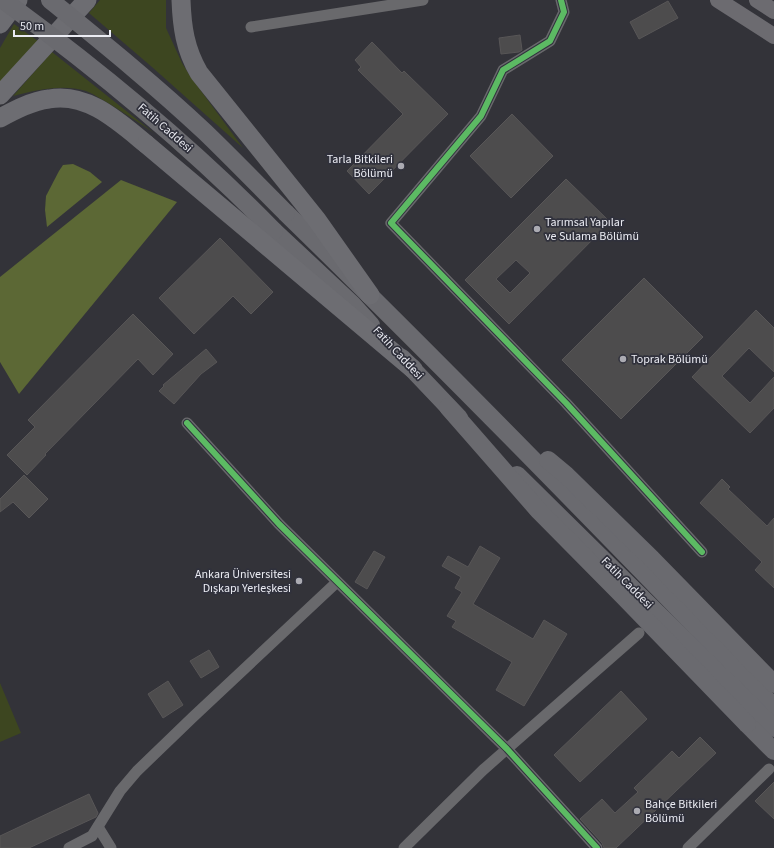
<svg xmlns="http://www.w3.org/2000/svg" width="774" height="848" font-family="'Source Sans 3',sans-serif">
	<rect width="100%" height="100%" fill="#333339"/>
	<!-- green -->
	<g fill="#3d4620">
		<polygon points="100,0 166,0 166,28 182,63 190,76 243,148 152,67 89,13"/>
		<polygon points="14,24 38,41 0,84 0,48"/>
		<path d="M52 52 154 133C141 124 127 115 113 106 104 101 96 95 86 91 62 84 37 90 13 96Z"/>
		<polygon points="0,683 21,733 0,742"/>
	</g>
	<!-- forest -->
	<g fill="#5c6835">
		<polygon points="73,164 90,172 102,182 47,227 45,210 46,196 59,171 63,165"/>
		<polygon points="121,180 177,202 19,394 0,362 0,277"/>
	</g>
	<!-- building -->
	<g fill="#4d4c4d" stroke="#585657" fill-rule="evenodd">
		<polygon points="668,1 678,18 639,39 630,22"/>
		<polygon points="520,35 522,50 519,52 501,54 499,38"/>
		<polygon points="372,42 402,73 404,71 448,114 369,194 347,171 403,114 358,70 361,67 355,60"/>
		<polygon points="512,114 553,156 511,198 470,156"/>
		<path d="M566 179 610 222 509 324 465 280ZM516 260 530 273 510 293 496 279Z"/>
		<polygon points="220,238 273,292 251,314 233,296 194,334 159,298"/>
		<polygon points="644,278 703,337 621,419 562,360"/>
		<polygon points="756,310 774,328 774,372 749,348 722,376 750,403 774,377 774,408 750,433 692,377"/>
		<polygon points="133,314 173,354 153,375 138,359 45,454 46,455 27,475 7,455 35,427 28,420"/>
		<polygon points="206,349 217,362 201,374 174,404 159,391 164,386 163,385"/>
		<polygon points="24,475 48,499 29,518 13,502 0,512 0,499"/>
		<polygon points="722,479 730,487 728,489 767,526 774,518 774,588 755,570 762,562 700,503"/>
		<polygon points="480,546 500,558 473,604 533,639 544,620 567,634 524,706 496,690 512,662 452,627 456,621 447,616 462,592 455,588 461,577 442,566 448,556 468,567"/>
		<polygon points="374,551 385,557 367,589 355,582"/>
		<polygon points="209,650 219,667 201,678 190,661"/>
		<polygon points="168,681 183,705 163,718 148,694"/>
		<polygon points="621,691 647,719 580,782 554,755"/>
		<polygon points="700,737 716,753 616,848 604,848 602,843 580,819 602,799 615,813 638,792 634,788 672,751 679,758"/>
		<polygon points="774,782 774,819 755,801"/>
		<polygon points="89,794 98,813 96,817 29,848 0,848 0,836"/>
	</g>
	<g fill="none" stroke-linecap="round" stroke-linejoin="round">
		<!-- minor -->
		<g stroke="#69696c" stroke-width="11">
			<polyline points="561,0 564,12 550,41 503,70 481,116 391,223 566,403 702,552"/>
			<polyline points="251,27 423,0"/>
			<polyline points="187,423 279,524 507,749 597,848"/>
			<polyline points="98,827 111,848"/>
			<polyline points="69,848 92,836 120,791 137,771 193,717 337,582"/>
			<polyline points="404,848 483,770 639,633"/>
			<polyline points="688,848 769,769"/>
		</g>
		<!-- secondary -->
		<g stroke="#6c6b70" stroke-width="16">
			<polyline points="718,0 774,36"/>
			<polyline points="757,0 774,11"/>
		</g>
		<!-- primary -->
		<g stroke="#6a6a6f" stroke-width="18">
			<path d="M286 213C452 375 613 541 774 707"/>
			<polyline points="274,231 352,304 371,325"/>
			<polyline points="402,358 459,418"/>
			<polyline points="548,460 566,475 652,559 774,684"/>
			<polyline points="517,475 774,728"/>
			<polyline points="747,724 774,751"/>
		</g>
		<!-- trunk -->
		<g stroke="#6d6d72" stroke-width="19">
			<path d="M181 0C182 27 185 49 199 73L317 220 370 295"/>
			<polyline points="0,24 18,0"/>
			<polyline points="0,95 87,0"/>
			<path d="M0 118C15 110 32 101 49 99 87 92 118 121 146 144"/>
		</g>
		<!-- primary-bridge -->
		<g stroke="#6a6a6f" stroke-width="18">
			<path d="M3 0C99 70 191 146 274 231"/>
			<path d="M50 0C103 43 155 85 205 132 232 158 259 186 286 213"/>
			<polyline points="448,407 539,511 623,596 747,724"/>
		</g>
		<!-- trunk-bridge -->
		<polyline stroke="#6d6d72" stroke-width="19" points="146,144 413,369"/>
		<defs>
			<g id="cycleway">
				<polyline points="561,0 564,12 550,41 503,70 481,116 391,223 566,403 702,552"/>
				<polyline points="187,423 279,524 507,749 597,848"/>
			</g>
		</defs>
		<!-- cycleway casing -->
		<use href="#cycleway" stroke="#30313c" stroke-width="8"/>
		<!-- cycleway -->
		<use href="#cycleway" stroke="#5cba63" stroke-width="6"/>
	</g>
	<!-- markers -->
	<g fill="#ababb2" stroke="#30313c" stroke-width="1.5">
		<circle cx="401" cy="166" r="4"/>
		<circle cx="537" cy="229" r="4"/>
		<circle cx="623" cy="359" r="4"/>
		<circle cx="299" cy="581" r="4"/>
		<circle cx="637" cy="811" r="4"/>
	</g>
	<g text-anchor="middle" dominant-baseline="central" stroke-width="3.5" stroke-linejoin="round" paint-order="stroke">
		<!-- street labels -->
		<g font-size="12" fill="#ebecf3" stroke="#30313c">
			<text transform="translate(165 128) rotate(41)">Fatih Caddesi</text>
			<text transform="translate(398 353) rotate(47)">Fatih Caddesi</text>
			<text transform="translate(627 583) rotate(45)">Fatih Caddesi</text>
		</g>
		<!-- poi labels -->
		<g font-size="12" fill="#ebecf3" stroke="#30313c" text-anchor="start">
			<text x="393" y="159" text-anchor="end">Tarla Bitkileri<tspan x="393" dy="14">Bölümü</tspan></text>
			<text x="545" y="222">Tarımsal Yapılar<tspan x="545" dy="14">ve Sulama Bölümü</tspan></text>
			<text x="631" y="359">Toprak Bölümü</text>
			<text x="291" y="574" text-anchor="end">Ankara Üniversitesi<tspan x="291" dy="14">Dışkapı Yerleşkesi</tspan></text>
			<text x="645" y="804">Bahçe Bitkileri<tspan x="645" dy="14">Bölümü</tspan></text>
		</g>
	</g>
	<!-- scale -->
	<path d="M14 30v6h96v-6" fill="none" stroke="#ebecf3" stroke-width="2"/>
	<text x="20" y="30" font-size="12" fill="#ebecf3" stroke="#30313c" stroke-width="3" paint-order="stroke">50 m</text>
</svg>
